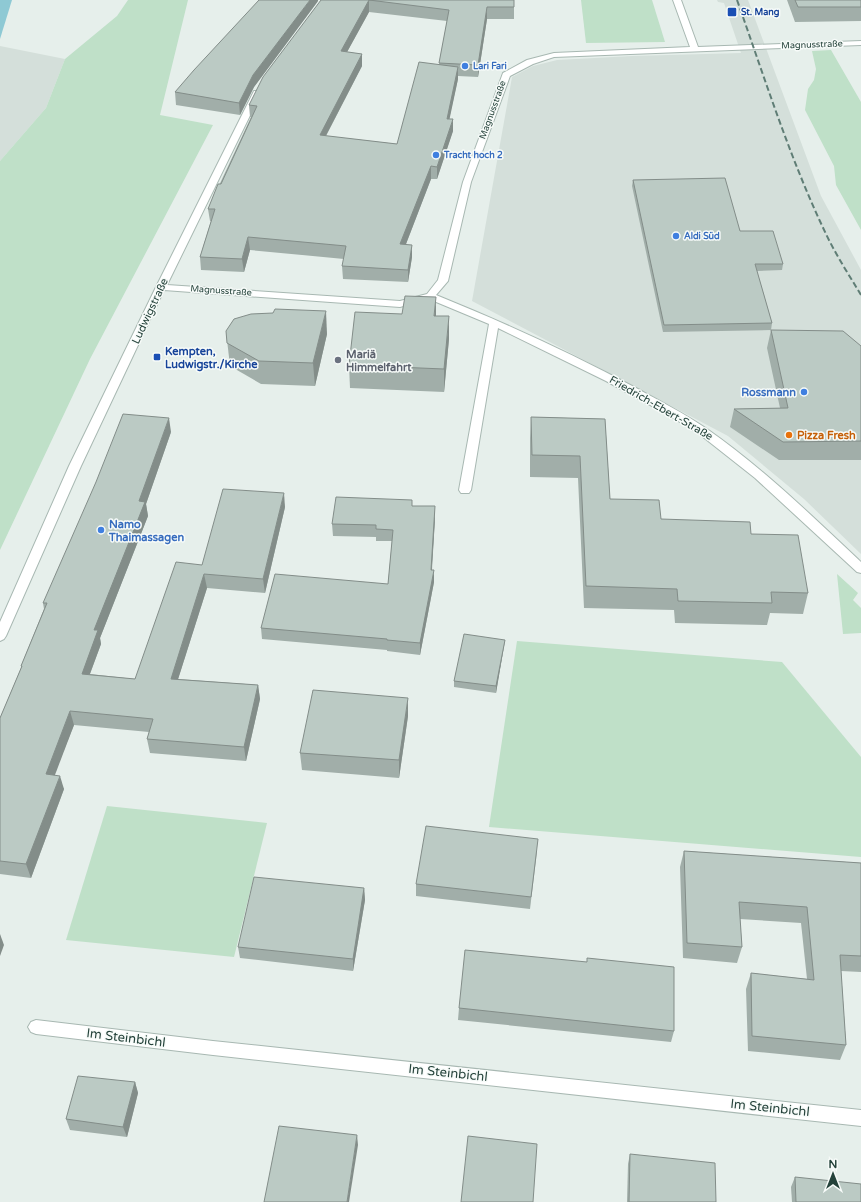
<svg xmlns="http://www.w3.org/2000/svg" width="861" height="1202" font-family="'Varela Round',sans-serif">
	<rect width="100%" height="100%" fill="#e6efeb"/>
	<!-- built -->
	<g fill="#d4dfda">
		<polygon points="717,0 748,0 821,196 861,270 861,554 804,499 728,436 472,301 512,77 533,66 557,60 632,56 741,53 724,3 718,2"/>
		<polygon points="0,46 65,59 46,108 0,161"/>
	</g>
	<!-- green -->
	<g fill="#bfe0c8">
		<polygon points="128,0 188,0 160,115 213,125 90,359 0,550 0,161 46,108 65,59 117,16"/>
		<polygon points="581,0 652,0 665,42 586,43"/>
		<polygon points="831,50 861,102 861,230 836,185 834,166 805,110 808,89 814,80 816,69 812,51"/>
		<polygon points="837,574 858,593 853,600 861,608 861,633 843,634"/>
		<polygon points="517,641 782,662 861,757 861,857 489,827"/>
		<polygon points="107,806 267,823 234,957 66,940"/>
	</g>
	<!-- water -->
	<polygon fill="#8ec9d4" points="0,0 12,0 0,39"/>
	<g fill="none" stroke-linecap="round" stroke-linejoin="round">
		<defs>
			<g id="minor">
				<path d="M673 0H681L698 47 861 41V45L554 57 533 64 510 76 471 182 448 281 436 295C505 323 571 353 636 388 660 401 685 414 707 429 763 468 812 516 861 562V573L857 572 755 478 698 433 665 413 606 381 498 328 471 490 469 493H461L459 490 489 324 429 299 400 307 164 290 81 466 6 636 4 639 0 641V622L69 466 156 287 254 91H260L261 93 167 285 400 301 427 294 438 280 463 182 503 73 527 60 554 53 690 47Z"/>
				<polygon points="36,1020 213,1041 861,1110 861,1126 213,1055 36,1034 31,1032 28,1027 31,1022"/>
			</g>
		</defs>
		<!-- minor casing -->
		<use href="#minor" stroke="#a8b8b2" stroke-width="2"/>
		<!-- minor -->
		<use href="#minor" fill="#fff" fill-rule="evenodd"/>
		<!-- rail -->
		<path stroke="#5f7d75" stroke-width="2" stroke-dasharray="6 3" stroke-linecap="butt" d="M737 0C765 79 790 159 826 234 836 255 849 275 861 295"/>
	</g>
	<!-- wall -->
	<g fill="#a1aea9" fill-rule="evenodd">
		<path d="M321 0H514V19H487L478 77 458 76V79L449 119 453 131 437 179H431L406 244 412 257 408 282 343 279 342 266 344 259 250 250 244 272 201 270 200 257 211 221H210L208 209 251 117H250L249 105ZM369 12 447 21 439 65 397 144 326 136 362 66V54L347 52Z"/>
		<polygon points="787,0 861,0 861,21 795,22"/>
		<polygon points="318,1 254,87 240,115 176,105 175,92"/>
		<polygon points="633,180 740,231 783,264 782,270 757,271 772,323 771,330 861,346 861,460 779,460 730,427 734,409 780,408 767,348 771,330 663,332 632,186"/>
		<polygon points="436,316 449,339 444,392 350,388 349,365"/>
		<polygon points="226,331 327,334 315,386 261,384 230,366"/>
		<polygon points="531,417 605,419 610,499 661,519 751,534 808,593 803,614 770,613 767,625 675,623 674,610 584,608 578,478 530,477 530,438"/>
		<polygon points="171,432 146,504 148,516 100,638 101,644 90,674 135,679 202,565 285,507 265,593 207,588 178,679 258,685 260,699 246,761 150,753 147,739 149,732 74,725 54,775 64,789 31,878 0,874 0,718 21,668 21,666 44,609 43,603"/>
		<polygon points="412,506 435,518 432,570 434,582 420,655 387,651 387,650 262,639 261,628 388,584 392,541 376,541 376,537 333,536 332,524"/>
		<polygon points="505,640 504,646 496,693 454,687 454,681"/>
		<polygon points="408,716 399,778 302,770 300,753"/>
		<polygon points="537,851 530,909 416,896 416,884"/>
		<polygon points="684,851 861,863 861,972 841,971 846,1045 840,1060 748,1051 746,989 751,973 807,979 801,923 740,919 742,947 737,963 683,958 680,867"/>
		<polygon points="364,888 365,900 353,971 240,958 238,947"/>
		<polygon points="587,958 674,1031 671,1042 458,1020 459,1008 587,962"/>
		<polygon points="135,1082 138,1093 127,1137 70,1130 66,1119"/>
		<polygon points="630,1154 716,1202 627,1202 628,1164"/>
		<polygon points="795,1177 861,1202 792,1202 791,1187"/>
	</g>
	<!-- shaded-wall -->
	<g fill="#838d89">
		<polygon points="310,0 318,0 318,1 254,87 240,115 239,103 253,75"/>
		<polygon points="369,0 369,12 341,63 341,51"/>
		<polygon points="487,7 487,19 478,77 478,65"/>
		<polygon points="362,54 362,66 320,147 320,135"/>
		<polygon points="458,67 458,79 447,131 447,119"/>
		<polygon points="453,119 453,131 437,179 437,167"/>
		<polygon points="431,166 431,179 401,257 400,244"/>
		<polygon points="248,237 250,250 244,272 242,259"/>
		<polygon points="412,245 412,257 408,282 408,270"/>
		<polygon points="436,297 436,320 434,316"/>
		<polygon points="326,311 327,334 315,386 313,363"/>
		<polygon points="449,316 449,339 444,392 444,369"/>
		<polygon points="169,418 171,432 146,504 148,516 100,638 101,644 85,687 82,674 94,630 139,501"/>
		<polygon points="284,493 285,507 265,593 263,579"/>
		<polygon points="435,506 435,518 431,581 431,570"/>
		<polygon points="434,570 434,582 420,655 420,643"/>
		<polygon points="204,574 207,588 174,692 171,679"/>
		<polygon points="505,640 504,646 496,693 496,686"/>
		<polygon points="258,685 260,699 246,761 244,747"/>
		<polygon points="408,698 408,716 399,778 399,760"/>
		<polygon points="70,711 74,725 50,788 46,774"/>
		<polygon points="60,776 64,789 31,878 26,864"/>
		<polygon points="364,888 365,900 353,971 353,959"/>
		<polygon points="0,934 4,945 0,956"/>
		<polygon points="135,1082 138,1093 127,1137 123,1127"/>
		<polygon points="357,1135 358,1145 349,1202 347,1202"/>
	</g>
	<!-- building -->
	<g fill="#bbcac4" stroke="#838d89">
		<polygon points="259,0 310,0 253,75 239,103 175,92 194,70"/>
		<polygon points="321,0 514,0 514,7 487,7 478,65 439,63 449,10 369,0 341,51 362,54 320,135 397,144 419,62 458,67 447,119 453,119 437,167 431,166 400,244 412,245 408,270 342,266 346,246 248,237 242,259 200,257 215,209 208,209 218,184 221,184 257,106 249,105 263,77"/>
		<polygon points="795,0 861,0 861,7 798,7"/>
		<polygon points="725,178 740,231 773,231 783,264 755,264 772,323 664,325 633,180"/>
		<polygon points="405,296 436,297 434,316 449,316 444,369 349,365 355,312 402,314"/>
		<polygon points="275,309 326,311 313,363 259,361 227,343 226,331 234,319 251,314 273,313"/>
		<polygon points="771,330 843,331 861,346 861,441 783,442 734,409 788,408"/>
		<polygon points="123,414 169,418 139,501 145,502 94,630 98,630 82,674 135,679 176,562 202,565 223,489 284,493 263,579 204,574 171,679 258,685 244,747 147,739 153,719 70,711 46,774 60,776 26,864 0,861 0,718 22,666 21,666 47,603 43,603 96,482"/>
		<polygon points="531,417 605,419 610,499 659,500 661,519 750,522 751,534 798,535 808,593 771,592 772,603 678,601 677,589 586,586 580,456 532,455"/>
		<polygon points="336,497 412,500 412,506 435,506 431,570 434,570 420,643 387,640 387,639 261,628 275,574 388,584 393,530 376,529 376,525 332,524"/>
		<polygon points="464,634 505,640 496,686 454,681"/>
		<polygon points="313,690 408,698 399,760 300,753"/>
		<polygon points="426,826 538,839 531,897 416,884"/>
		<polygon points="684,851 861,863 861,956 840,955 846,1045 752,1036 751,973 814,980 807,907 739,902 742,947 687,943"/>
		<polygon points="254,877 364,888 353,959 238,947"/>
		<polygon points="465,950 587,962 587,958 674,967 674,1031 459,1008"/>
		<polygon points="78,1076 135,1082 123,1127 66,1119"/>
		<polygon points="279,1126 357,1135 347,1202 264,1202"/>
		<polygon points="468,1136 537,1144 533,1202 461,1202"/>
		<polygon points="630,1154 715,1163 716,1202 629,1202"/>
		<polygon points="795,1177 861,1184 861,1202 796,1202"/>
	</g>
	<!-- markers -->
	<g fill="#1a4fb4" stroke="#f7fbf9" stroke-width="1.5">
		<rect x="727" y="7" width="10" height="10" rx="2"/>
		<rect x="153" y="353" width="8" height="8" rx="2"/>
	</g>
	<g fill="#3f7fe0" stroke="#f7fbf9" stroke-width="1.5">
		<circle cx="465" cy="66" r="4"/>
		<circle cx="436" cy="155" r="4"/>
		<circle cx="676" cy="236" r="4"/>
		<circle cx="804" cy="392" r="4"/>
		<circle cx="101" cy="530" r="4"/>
	</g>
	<circle fill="#6b7280" stroke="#f7fbf9" stroke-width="1.5" cx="338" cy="360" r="4"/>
	<circle fill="#e8710a" stroke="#f7fbf9" stroke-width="1.5" cx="789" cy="435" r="4"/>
	<g text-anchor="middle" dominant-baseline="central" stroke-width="3" stroke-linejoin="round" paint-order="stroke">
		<!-- far-transit labels -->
		<g font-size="9" font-weight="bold" fill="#164399" stroke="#f7fbf9" text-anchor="start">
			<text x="741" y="12">St. Mang</text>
		</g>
		<!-- far-street labels -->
		<g font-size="9" fill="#24423a" stroke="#f7fbf9">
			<text transform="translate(812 45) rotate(-2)">Magnusstraße</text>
			<text transform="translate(493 110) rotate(-70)">Magnusstraße</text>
			<text transform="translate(221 291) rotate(4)">Magnusstraße</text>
		</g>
		<!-- far-shop labels -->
		<g font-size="9" font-weight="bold" fill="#366cbe" stroke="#f7fbf9" text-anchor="start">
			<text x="473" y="66">Lari Fari</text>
			<text x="444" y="155">Tracht hoch 2</text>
			<text x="684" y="236">Aldi Süd</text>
		</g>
		<!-- street labels -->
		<g font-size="11" fill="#24423a" stroke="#f7fbf9">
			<text transform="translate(150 311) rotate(-65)">Ludwigstraße</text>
			<text transform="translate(661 408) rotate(30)">Friedrich-Ebert-Straße</text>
		</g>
		<!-- transit labels -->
		<g font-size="11" font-weight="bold" fill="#164399" stroke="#f7fbf9" text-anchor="start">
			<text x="165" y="351">Kempten,<tspan x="165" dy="13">Ludwigstr./Kirche</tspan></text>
		</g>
		<!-- worship labels -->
		<g font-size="11" font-weight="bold" fill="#5b616d" stroke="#f7fbf9" text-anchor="start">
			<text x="346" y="354">Mariä<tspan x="346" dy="13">Himmelfahrt</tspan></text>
		</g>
		<!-- shop labels -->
		<g font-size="11" font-weight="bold" fill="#366cbe" stroke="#f7fbf9" text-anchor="end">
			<text x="796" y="392">Rossmann</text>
			<text x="109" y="524" text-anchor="start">Namo<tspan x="109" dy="13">Thaimassagen</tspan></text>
		</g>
		<!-- food labels -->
		<g font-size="11" font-weight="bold" fill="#c56008" stroke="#f7fbf9" text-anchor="start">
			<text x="797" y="435">Pizza Fresh</text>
		</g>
		<!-- near-street labels -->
		<g font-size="13" fill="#24423a" stroke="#f7fbf9">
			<text transform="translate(126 1038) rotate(7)">Im Steinbichl</text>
			<text transform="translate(448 1073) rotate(6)">Im Steinbichl</text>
			<text transform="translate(770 1108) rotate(6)">Im Steinbichl</text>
		</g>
	</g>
	<!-- north arrow -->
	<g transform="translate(833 1174)" stroke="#f7fbf9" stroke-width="3" paint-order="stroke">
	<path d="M0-3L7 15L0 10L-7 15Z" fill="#24423a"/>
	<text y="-6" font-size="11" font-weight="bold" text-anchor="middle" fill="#24423a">N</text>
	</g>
</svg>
